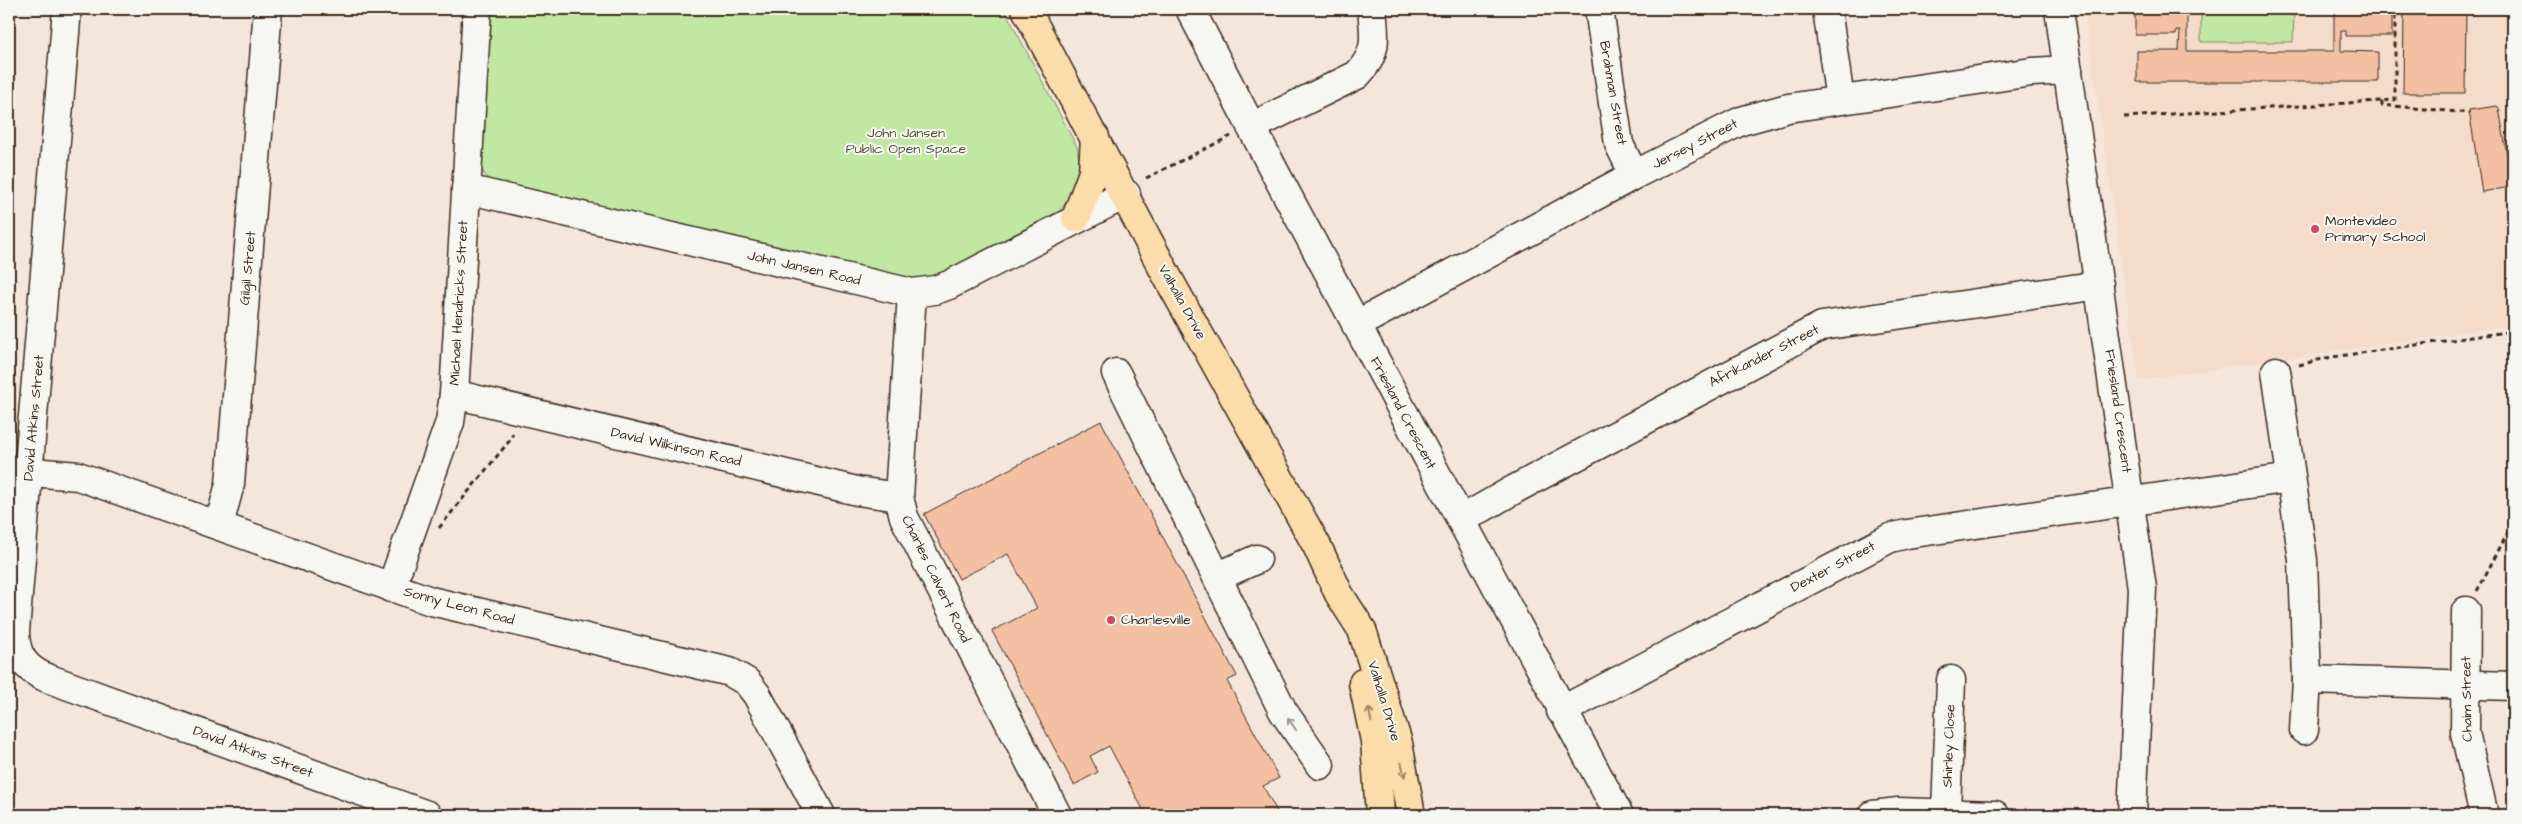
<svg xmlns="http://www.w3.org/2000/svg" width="2522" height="824" font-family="'Architects Daughter',sans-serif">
	<rect width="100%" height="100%" fill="#f5e6db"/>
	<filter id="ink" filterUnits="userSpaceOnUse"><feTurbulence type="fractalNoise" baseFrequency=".02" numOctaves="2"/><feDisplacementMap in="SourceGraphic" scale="10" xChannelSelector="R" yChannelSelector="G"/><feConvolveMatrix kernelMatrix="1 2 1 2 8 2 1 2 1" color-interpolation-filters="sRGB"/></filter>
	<g filter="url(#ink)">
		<!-- built -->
		<polygon fill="#f4dbca" points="2084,9 2513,9 2513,325 2139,380"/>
		<!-- green -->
		<g fill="#c0e8a3" stroke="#7e8960">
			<path d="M486 9H1004L1077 147C1082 172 1076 193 1059 211L941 273 917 280 494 183 487 178 479 166Z"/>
			<polygon points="2201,9 2294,9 2293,42 2201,42"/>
		</g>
		<!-- building -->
		<g fill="#f3c0a4" stroke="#3b2a1e">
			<polygon points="2135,9 2187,9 2187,51 2334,51 2334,9 2341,9 2341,11 2346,11 2346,9 2392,9 2392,36 2346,36 2346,31 2341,31 2341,51 2378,52 2378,82 2137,82 2137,51 2179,51 2180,30 2176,30 2176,35 2135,35"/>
			<polygon points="2404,9 2466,9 2465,93 2403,93"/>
			<polygon points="2497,106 2499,108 2512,184 2510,187 2482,192 2469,110"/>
			<polygon points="1101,421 1237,676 1227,681 1279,778 1263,786 1279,815 1146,815 1109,746 1090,756 1098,772 1074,785 992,631 1037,608 1008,554 959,579 924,514"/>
		</g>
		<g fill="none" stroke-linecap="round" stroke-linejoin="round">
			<defs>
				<g id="minor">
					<path d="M67 9 15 631C15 655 25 669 47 678L427 815"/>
					<polyline points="1190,9 1278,178 1619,815"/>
					<polyline points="1599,9 1619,144 1634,175"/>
					<polyline points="1827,9 1840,100"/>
					<polyline points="2059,9 2142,588 2132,815"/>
					<path d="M1251 127 1357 75C1378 53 1375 38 1372 9"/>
					<polyline points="466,189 912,293 935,290 949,285 1126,194"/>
					<polyline points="912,293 899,497 904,517 1057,815"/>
					<polyline points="1356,325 1634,175 1741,121 1788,108 2032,72 2068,70"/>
					<polyline points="2276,371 2303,560 2307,680 2304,730"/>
					<polyline points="1116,373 1283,711 1320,765"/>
					<polyline points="454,394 857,491 899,497"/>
					<polyline points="9,470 78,476 431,601 730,672 747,682 757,695 821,815"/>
					<polyline points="1461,520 1515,489 1822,326 2099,285"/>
					<polyline points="219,525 230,484 268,9"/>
					<polyline points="1219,576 1257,559"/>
					<polyline points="391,588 450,422 454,394 477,9"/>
					<polyline points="2466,611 2465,733 2484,815"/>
					<polyline points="2307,680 2513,686"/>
					<polyline points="1561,711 1890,538 1907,534 2291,478"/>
					<polyline points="1946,812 1951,680"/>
					<polyline points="1873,815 1898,812 1995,815"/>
				</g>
				<g id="major">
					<polyline points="1026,9 1168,278 1317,546 1339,594 1362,630 1398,743 1411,815"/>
					<polyline points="1076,218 1093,172 1095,137"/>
					<polyline points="1363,683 1375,741 1380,815"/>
				</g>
			</defs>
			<!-- minor casing -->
			<use href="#minor" stroke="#3b2a1e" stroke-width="31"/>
			<!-- major casing -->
			<use href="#major" stroke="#3b2a1e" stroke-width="31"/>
			<!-- path -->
			<g stroke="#3b2a1e" stroke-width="3" stroke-dasharray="5 4" stroke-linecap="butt">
				<polyline points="2382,101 2382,105 2469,113"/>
				<polyline points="2124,117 2395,100 2395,9"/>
				<polyline points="1146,178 1231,136"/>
				<polyline points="2299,365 2326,358 2513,331"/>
				<polyline points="439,528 510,440 513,433"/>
				<polyline points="2477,591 2513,523"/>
			</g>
			<!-- minor -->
			<use href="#minor" stroke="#f6f6f2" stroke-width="28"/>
			<!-- major -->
			<use href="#major" stroke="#faddab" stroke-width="28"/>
		</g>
		<!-- one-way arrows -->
		<defs><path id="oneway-shaft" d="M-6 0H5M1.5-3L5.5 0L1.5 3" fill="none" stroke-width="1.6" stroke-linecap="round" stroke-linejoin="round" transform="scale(1.25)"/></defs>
		<g stroke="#9a8464">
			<use href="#oneway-shaft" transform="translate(1370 715) rotate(-100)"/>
			<use href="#oneway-shaft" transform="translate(1403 770) rotate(78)"/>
		</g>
		<use stroke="#989088" href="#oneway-shaft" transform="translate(1292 724) rotate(-124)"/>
	</g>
	<!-- markers -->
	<g fill="#d1495b" stroke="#f6f6f2" stroke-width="2">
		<circle cx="2315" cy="229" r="5"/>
		<circle cx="1111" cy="620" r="5"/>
	</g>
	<g text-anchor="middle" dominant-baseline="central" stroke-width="4" stroke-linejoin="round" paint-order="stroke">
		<!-- street labels -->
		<g font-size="14" fill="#3b2a1e" stroke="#f6f6f2">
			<text transform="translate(1613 93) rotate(80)">Brahman Street</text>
			<text transform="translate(1695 144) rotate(-27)">Jersey Street</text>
			<text transform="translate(248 268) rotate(-85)">Gilgil Street</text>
			<text transform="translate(804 268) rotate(13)">John Jansen Road</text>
			<text transform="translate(1182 302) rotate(61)">Valhalla Drive</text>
			<text transform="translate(459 303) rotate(-87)">Michael Hendricks Street</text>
			<text transform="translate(1764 356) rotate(-27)">Afrikander Street</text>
			<text transform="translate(2118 411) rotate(82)">Friesland Crescent</text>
			<text transform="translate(1403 413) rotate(62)">Friesland Crescent</text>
			<text transform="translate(34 418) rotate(-85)">David Atkins Street</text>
			<text transform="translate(676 447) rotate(13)">David Wilkinson Road</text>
			<text transform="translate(1833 567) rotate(-28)">Dexter Street</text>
			<text transform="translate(936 579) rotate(64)">Charles Calvert Road</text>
			<text transform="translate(459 606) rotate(15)">Sonny Leon Road</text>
			<text transform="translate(2467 699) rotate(-91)">Chaim Street</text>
			<text transform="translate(1384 701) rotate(73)">Valhalla Drive</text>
			<text transform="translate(1949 746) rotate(-88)">Shirley Close</text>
			<text transform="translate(253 752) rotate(20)">David Atkins Street</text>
		</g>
		<!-- park labels -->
		<g font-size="14" fill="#565039" stroke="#f6f6f2">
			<text x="906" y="133">John Jansen<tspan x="906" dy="16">Public Open Space</tspan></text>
		</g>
		<!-- poi labels -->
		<g font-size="14" fill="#3b2a1e" stroke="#f6f6f2" text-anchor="start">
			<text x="2325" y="221">Montevideo<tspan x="2325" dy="16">Primary School</tspan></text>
			<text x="1121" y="620">Charlesville</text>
		</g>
	</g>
	<!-- margin -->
	<rect width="2522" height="824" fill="none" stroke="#f6f6f2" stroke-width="30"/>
	<rect x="15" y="15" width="2492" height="794" fill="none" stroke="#3b2a1e" stroke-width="2" filter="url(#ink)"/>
</svg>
